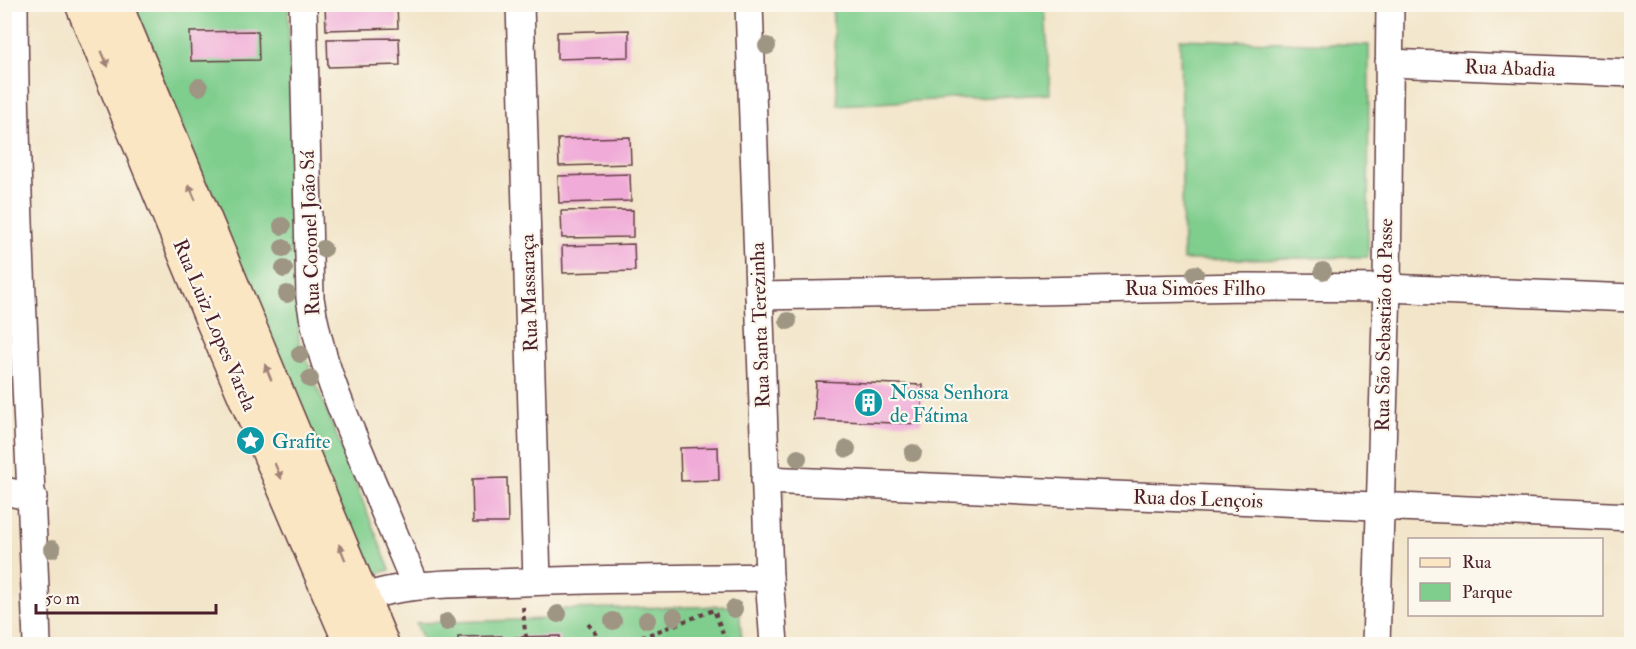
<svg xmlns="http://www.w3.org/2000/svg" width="1636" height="649" font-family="'IM FELL Double Pica',serif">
	<rect width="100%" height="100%" fill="#fbf7ec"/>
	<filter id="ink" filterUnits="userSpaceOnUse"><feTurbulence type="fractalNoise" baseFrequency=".0167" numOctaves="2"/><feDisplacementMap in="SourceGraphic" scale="12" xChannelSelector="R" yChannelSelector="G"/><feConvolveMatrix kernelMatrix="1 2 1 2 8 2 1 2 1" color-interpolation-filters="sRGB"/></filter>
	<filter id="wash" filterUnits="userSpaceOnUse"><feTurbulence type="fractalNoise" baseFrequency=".008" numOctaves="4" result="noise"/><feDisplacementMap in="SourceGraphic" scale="24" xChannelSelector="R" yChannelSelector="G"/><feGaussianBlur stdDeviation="1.35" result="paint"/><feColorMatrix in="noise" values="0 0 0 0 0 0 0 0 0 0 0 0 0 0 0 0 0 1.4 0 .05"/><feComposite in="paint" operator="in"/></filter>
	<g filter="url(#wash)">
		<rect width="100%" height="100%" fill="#f2e5c9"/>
		<!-- green -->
		<g fill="#7fce8d" stroke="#64765c" stroke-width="1.5">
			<polygon points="131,5 288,5 299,341 390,570 367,576"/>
			<polygon points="832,5 1045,5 1050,94 838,105"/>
			<polygon points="1180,39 1369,45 1368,257 1183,260"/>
			<polygon points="739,606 742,644 425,644 416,623 549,619 560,609"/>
		</g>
		<g id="blocks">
			<!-- building -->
			<g fill="#f0abd8">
				<polygon points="325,4 397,4 398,28 326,30"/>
				<polygon points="629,30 629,57 557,59 557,32"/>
				<polygon points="258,31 259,60 191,61 190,32"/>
				<polygon points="399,38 400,65 328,67 327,39"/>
				<polygon points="630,137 631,164 559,166 558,139"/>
				<polygon points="630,174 631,201 559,203 558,176"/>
				<polygon points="633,210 633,237 562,238 561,211"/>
				<polygon points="634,244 635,271 563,273 562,246"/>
				<polygon points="816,381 923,385 921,424 814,420"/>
				<polygon points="718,447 719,480 681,481 680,448"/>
				<polygon points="507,478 508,523 473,523 472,479"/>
				<polygon points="502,636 503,644 458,644 458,637"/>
				<polygon points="560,636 560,644 515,644 515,637"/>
			</g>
		</g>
	</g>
	<g filter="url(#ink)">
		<use href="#blocks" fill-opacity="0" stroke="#633d43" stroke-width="1.5"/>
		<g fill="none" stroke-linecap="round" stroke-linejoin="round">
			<defs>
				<g id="street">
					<path d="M14 4C15 218 30 431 37 644"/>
					<path d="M303 4 310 298C318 353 339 404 361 455 379 499 398 543 416 586"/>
					<polyline points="520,4 537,581"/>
					<polyline points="749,4 769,577 774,644"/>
					<polyline points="1389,63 1632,73"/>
					<polyline points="759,296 1247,287 1387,288 1632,298"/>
					<polyline points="765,480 1632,517"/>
					<polyline points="4,491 33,497"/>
					<path d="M344 605C398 580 464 584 523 582 605 578 687 579 769 577"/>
					<polyline points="1376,644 1387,288 1390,4"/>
				</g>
				<g id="secondary">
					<polyline points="82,4 213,322 351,644"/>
					<polyline points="115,4 382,644"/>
				</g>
			</defs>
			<!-- street casing -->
			<use href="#street" stroke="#633d43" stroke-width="30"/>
			<!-- secondary casing -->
			<use href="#secondary" stroke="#633d43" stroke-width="36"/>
			<!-- path -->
			<g stroke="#633d43" stroke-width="4" stroke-dasharray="4.5 4.5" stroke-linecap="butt">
				<polyline points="523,607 525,633 529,644"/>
				<polyline points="588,624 595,632 597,644"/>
				<polyline points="624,644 714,610 727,644"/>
			</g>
			<!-- street -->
			<use href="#street" stroke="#fff" stroke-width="27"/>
			<!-- secondary -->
			<use href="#secondary" stroke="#fbe6c4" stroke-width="33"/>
		</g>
		<!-- trees -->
		<g fill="#9e9582">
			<circle cx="767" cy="46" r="9"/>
			<circle cx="199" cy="87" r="9"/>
			<circle cx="282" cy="226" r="9"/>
			<circle cx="283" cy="248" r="9"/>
			<circle cx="323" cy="249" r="9"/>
			<circle cx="284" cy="269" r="9"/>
			<circle cx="1323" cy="271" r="9"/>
			<circle cx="1195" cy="274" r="9"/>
			<circle cx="287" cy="294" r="9"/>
			<circle cx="788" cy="321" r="9"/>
			<circle cx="300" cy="354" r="9"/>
			<circle cx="310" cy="379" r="9"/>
			<circle cx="847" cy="449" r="9"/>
			<circle cx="913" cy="453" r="9"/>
			<circle cx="798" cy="458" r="9"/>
			<circle cx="52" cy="549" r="9"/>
			<circle cx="734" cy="609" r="9"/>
			<circle cx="558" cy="614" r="9"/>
			<circle cx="674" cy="617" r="9"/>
			<circle cx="647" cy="620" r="9"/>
			<circle cx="613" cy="621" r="9"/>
			<circle cx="447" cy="622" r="9"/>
		</g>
		<!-- one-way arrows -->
		<defs><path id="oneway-solid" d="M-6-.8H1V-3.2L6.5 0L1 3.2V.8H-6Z" transform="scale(1.5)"/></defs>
		<g fill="#a28278">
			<use href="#oneway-solid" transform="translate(105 59) rotate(67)"/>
			<use href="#oneway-solid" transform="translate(192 192) rotate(-113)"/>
			<use href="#oneway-solid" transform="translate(268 372) rotate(-112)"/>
			<use href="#oneway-solid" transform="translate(278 471) rotate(66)"/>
			<use href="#oneway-solid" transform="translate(342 552) rotate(-112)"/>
		</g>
	</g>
	<!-- icons -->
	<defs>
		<symbol id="building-disc" viewBox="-11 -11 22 22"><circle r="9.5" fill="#0f9aa8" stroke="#fbf7ec"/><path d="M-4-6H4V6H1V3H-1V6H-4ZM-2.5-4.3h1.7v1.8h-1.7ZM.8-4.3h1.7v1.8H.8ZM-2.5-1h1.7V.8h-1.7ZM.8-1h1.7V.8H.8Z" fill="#fff"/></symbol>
		<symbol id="sight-disc" viewBox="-11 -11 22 22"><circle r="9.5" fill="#0f9aa8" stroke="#fbf7ec"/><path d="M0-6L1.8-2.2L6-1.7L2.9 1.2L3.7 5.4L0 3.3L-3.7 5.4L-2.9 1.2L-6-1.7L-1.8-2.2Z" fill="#fff"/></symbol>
	</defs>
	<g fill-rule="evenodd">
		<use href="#building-disc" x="852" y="386" width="33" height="33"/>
		<use href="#sight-disc" x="234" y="424" width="33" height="33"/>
	</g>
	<g text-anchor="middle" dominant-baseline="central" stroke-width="4.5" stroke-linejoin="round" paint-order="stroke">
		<!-- street labels -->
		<g font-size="20" fill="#4a1f2b" stroke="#fbf7ec">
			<text transform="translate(1510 68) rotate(2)">Rua Abadia</text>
			<text transform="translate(310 233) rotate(-92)">Rua Coronel João Sá</text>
			<text x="1195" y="288">Rua Simões Filho</text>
			<text transform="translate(529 293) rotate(-92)">Rua Massaraça</text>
			<text transform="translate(215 325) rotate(67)">Rua Luiz Lopes Varela</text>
			<text transform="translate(760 325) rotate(-92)">Rua Santa Terezinha</text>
			<text transform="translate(1384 325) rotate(-89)">Rua São Sebastião do Passe</text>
			<text transform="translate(1198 499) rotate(2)">Rua dos Lençois</text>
		</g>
		<!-- culture labels -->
		<g font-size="20" fill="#0d838f" stroke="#fbf7ec" text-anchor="start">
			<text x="890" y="392">Nossa Senhora<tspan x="890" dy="23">de Fátima</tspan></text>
			<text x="272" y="441">Grafite</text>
		</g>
	</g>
	<!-- margin -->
	<rect width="1636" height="649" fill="none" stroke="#fbf7ec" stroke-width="24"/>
	<!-- legend -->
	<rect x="1408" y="538" width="195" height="78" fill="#fbf7ec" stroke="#b4a19f" stroke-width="1.5"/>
	<rect x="1420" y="558" width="30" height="9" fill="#fbe6c4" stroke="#b4a19f" stroke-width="1.5"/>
	<text x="1462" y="568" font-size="18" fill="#4a1f2b">Rua</text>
	<rect x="1420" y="583" width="30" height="18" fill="#7fce8d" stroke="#b4a19f" stroke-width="1.5"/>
	<text x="1462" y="598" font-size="18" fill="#4a1f2b">Parque</text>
	<!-- scale -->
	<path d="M36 604v9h180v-9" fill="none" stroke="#4a1f2b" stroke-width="3"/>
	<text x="45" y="604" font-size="18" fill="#4a1f2b" stroke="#fbf7ec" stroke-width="4.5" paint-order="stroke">50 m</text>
</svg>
